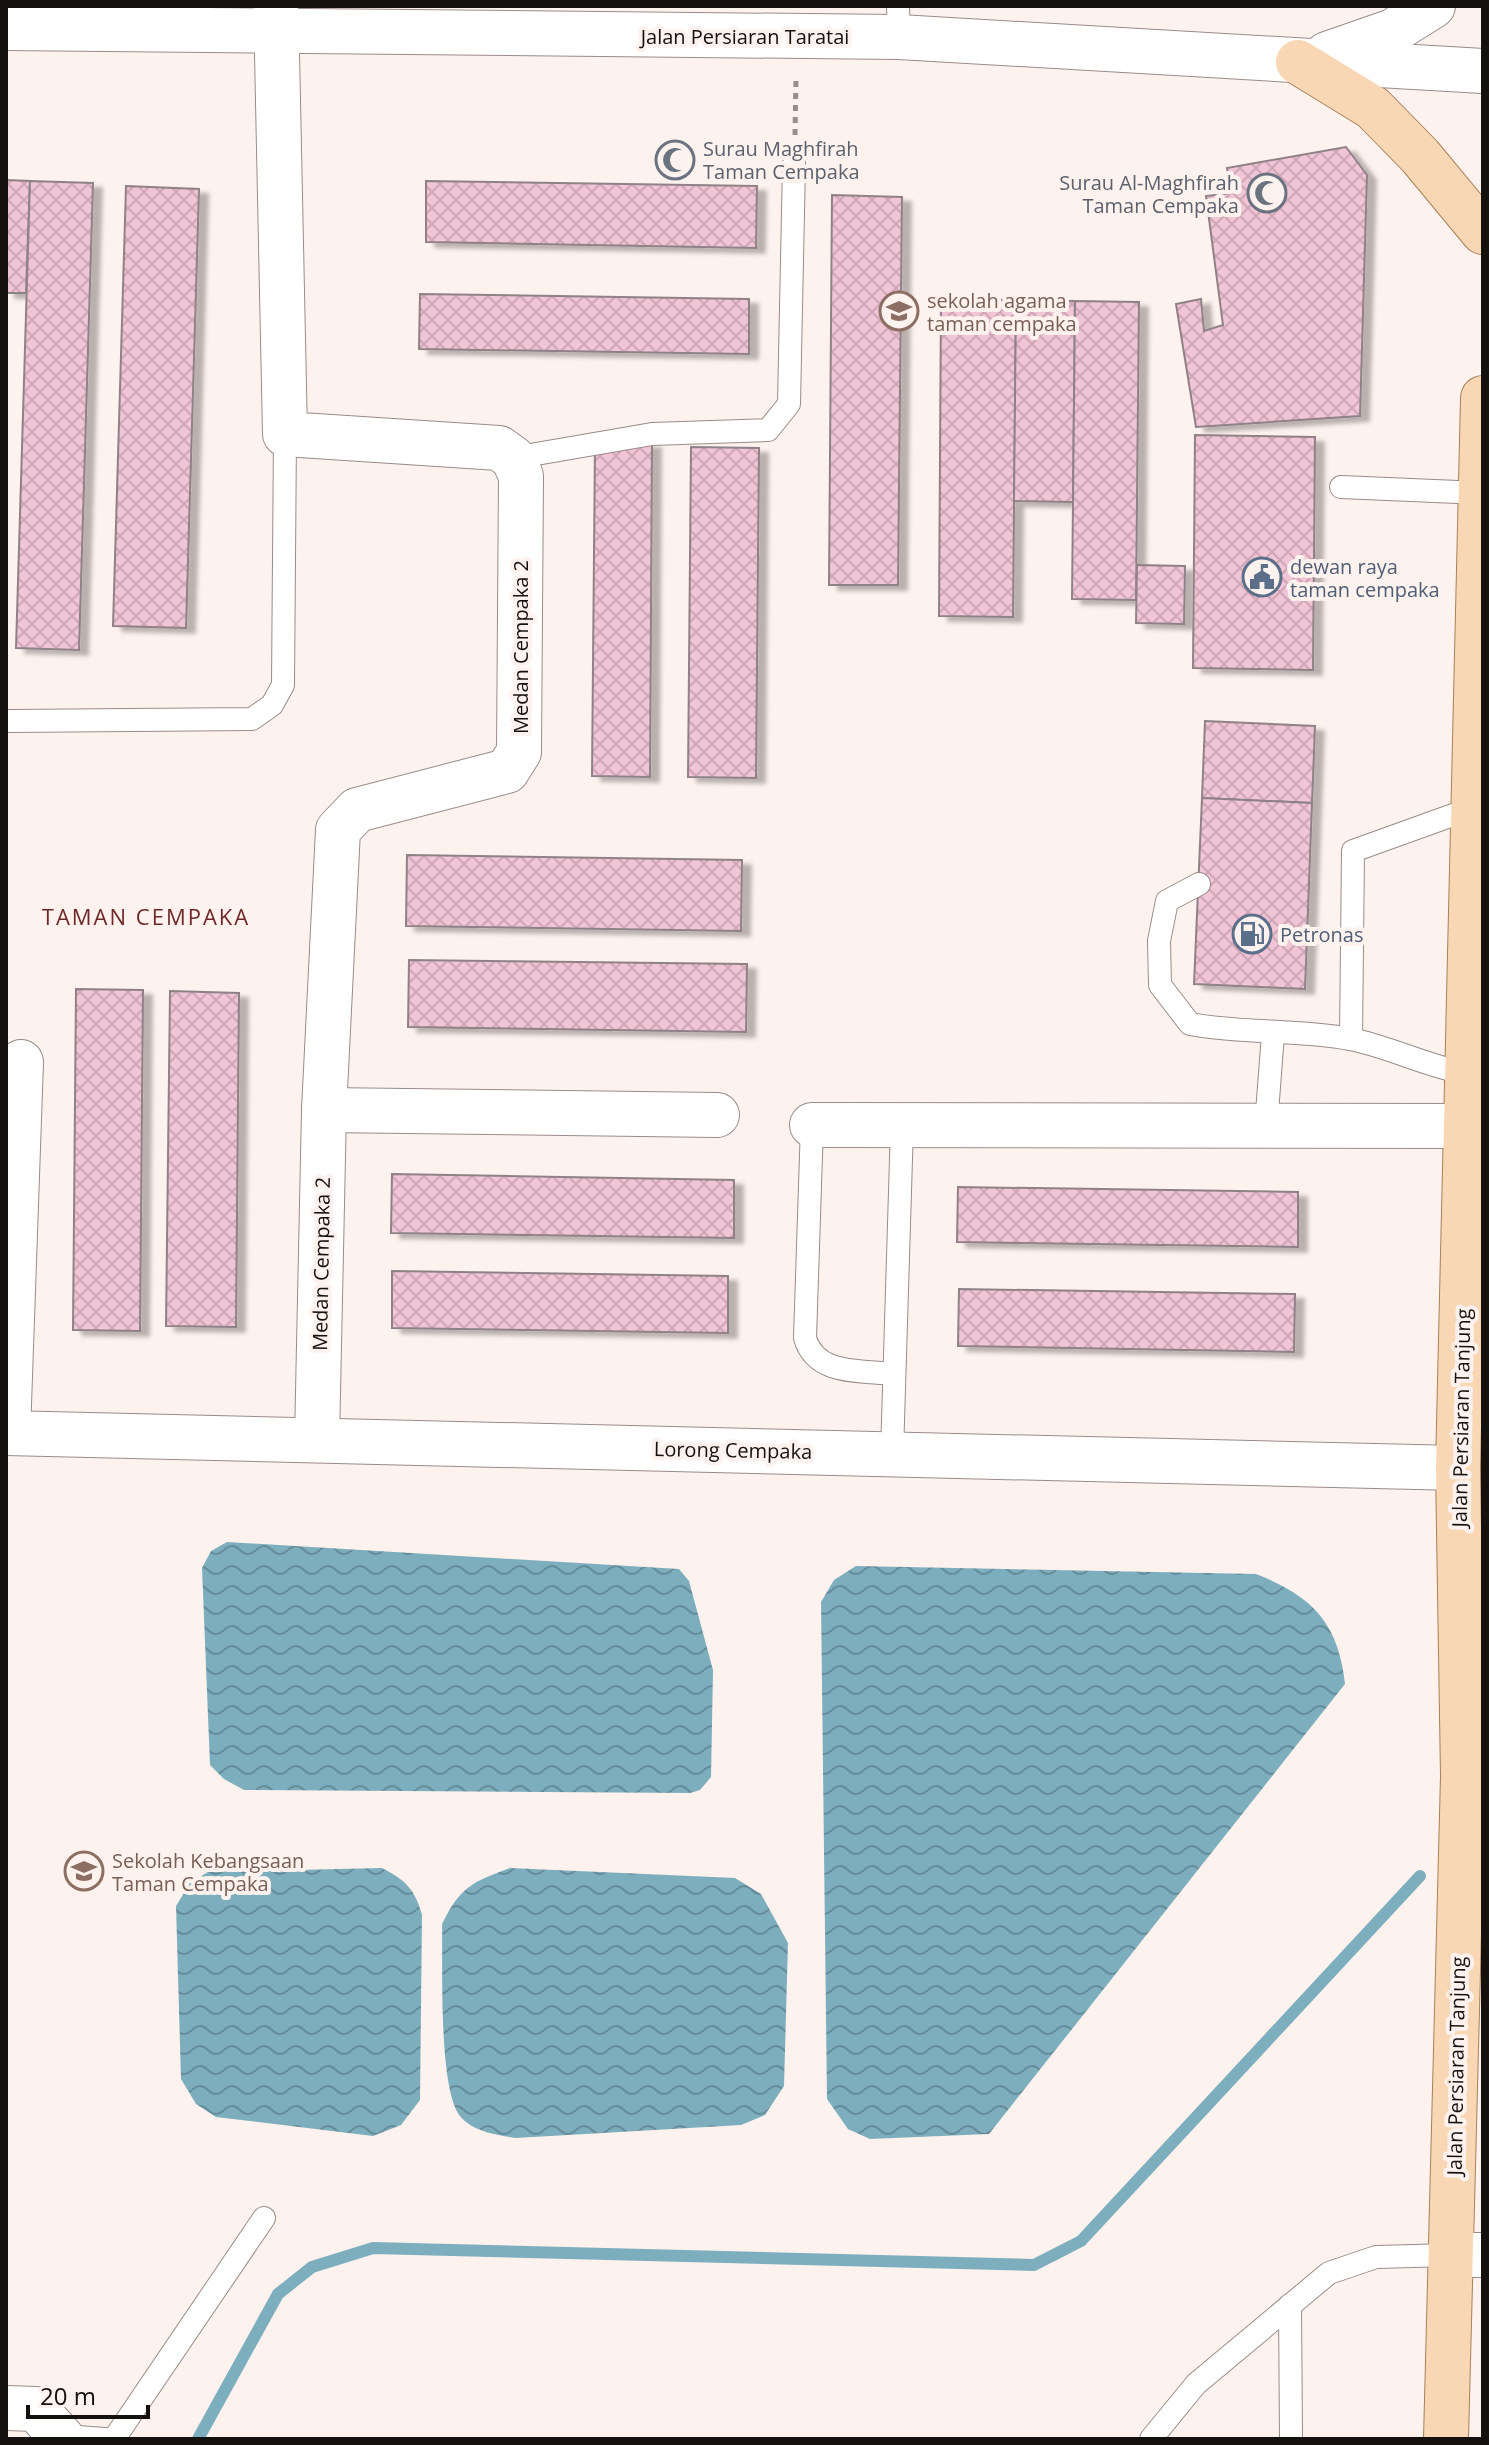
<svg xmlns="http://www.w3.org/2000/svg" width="1489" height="2445" font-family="'Open Sans',sans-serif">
	<defs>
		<pattern id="water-waves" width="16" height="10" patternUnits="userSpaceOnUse" patternTransform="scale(2)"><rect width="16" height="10" fill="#7daebe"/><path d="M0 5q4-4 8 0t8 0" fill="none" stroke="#658c99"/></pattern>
		<pattern id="building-cross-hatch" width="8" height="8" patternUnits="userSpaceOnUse" patternTransform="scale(2)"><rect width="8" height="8" fill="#f1c4d6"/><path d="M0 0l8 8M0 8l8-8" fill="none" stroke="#cea7b6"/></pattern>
		<filter id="shadow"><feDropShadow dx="9" dy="5" stdDeviation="2" flood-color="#0004"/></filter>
	</defs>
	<rect width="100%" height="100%" fill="#fef2ee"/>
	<!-- water -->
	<g fill="url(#water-waves)">
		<polygon points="227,1542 679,1569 689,1581 713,1670 711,1777 700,1790 690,1793 244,1790 224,1779 210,1765 202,1568 211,1551"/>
		<path d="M856 1566 1256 1574C1312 1596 1338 1622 1345 1684L989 2134 870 2139 848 2129 827 2099 821 1602 834 1580Z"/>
		<path d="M382 1868C406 1880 415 1890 422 1915L420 2100 401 2125 373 2136 216 2117 196 2104 181 2079 176 1906 190 1883 208 1872Z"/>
		<path d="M510 1868 735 1878 761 1894 788 1943 784 2086 765 2115 741 2125 516 2138C497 2135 473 2132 460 2116 438 2088 443 1964 442 1924 460 1887 472 1882 510 1868Z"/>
	</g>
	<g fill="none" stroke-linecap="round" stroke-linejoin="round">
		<!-- stream -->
		<polyline stroke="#7daebe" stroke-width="12" points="198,2439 278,2294 312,2267 373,2248 1034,2265 1081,2241 1420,1876"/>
	</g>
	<!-- building -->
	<g fill="url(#building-cross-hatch)" stroke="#8f8287" stroke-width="2" filter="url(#shadow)">
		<polygon points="1346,147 1367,175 1360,416 1196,427 1176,304 1201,299 1204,331 1223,325 1206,196 1231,193 1227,168"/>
		<polygon points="6,180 30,181 26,293 6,293"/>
		<polygon points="30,181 93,183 79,650 16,648"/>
		<polygon points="426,181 757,186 756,248 426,242"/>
		<polygon points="126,186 199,189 186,628 113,626"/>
		<polygon points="832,195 902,197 898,585 829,585"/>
		<polygon points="420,294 749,299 749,354 419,349"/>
		<polygon points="941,299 1016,300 1013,617 939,616"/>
		<polygon points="1016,300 1075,301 1073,502 1014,501"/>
		<polygon points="1075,301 1139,302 1136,600 1072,599"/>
		<polygon points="1195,435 1315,437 1313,670 1193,668"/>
		<polygon points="595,443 652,443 650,777 592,776"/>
		<polygon points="691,447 759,448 756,778 688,777"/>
		<polygon points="1137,565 1185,566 1184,624 1136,623"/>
		<polygon points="1205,721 1315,726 1312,803 1202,798"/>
		<polygon points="1202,798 1312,803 1305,989 1194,984"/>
		<polygon points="407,855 742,860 741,931 406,926"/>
		<polygon points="409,960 747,964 746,1032 408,1027"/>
		<polygon points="76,989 143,990 140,1331 73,1330"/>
		<polygon points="170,991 239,993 236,1327 166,1326"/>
		<polygon points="392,1174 734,1180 734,1238 391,1233"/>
		<polygon points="958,1187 1298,1192 1298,1247 957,1242"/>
		<polygon points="392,1271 728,1276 728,1333 392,1328"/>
		<polygon points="959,1289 1295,1294 1294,1352 958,1346"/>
	</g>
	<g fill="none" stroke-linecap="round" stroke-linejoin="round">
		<defs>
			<g id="service">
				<polyline points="898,6 899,37"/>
				<polyline points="513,458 652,434 768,430 789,404 794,164"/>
				<polyline points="1341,487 1481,493"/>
				<polyline points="10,721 252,719 272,705 283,685 285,434"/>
				<path d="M1199 884 1167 901 1159 941 1160 985 1190 1024C1243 1034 1299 1029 1350 1039 1391 1047 1428 1067 1469 1074"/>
				<polyline points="1351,1039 1353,851 1453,815 1475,819"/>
				<path d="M812 1125 805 1338C816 1376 861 1370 894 1374"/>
				<polyline points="1266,1126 1273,1034"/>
				<polyline points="892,1454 902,1126"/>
				<polyline points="1290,2305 1291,2439"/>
				<polyline points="64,2436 105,2439"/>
				<polyline points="114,2439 264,2218"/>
				<polyline points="1151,2439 1196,2384 1329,2273 1376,2257 1451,2255"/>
			</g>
			<g id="minor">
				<polyline points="276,6 285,434 499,448 513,458 521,476 519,752 507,771 357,810 338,830 324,1110 317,1440"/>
				<polyline points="324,1110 717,1115"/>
				<polyline points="812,1125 1468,1126"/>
				<polyline points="6,1433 1458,1468"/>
				<polyline points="8,1433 21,1062"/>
				<polyline points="1451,2255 1483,2255"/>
				<polyline points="6,2408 36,2409 63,2439"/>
			</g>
			<g id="tertiary">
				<polyline points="6,28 899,37 1483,71"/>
				<polyline points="1327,54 1393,31 1433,6"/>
			</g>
			<g id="primary">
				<polyline points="1298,62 1373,108 1420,156 1483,232"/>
				<polyline points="1446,2439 1463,1776 1458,1468 1483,398"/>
			</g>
		</defs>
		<!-- service casing -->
		<use href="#service" stroke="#998c87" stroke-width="24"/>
		<!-- minor casing -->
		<use href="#minor" stroke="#998c87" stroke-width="46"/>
		<!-- tertiary casing -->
		<use href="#tertiary" stroke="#998c87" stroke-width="46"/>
		<!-- primary casing -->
		<use href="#primary" stroke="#a6805a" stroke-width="46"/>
		<!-- path -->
		<polyline stroke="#988f8c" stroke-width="5" stroke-dasharray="6 6" stroke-linecap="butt" points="795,135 796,77"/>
		<!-- service -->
		<use href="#service" stroke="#fff" stroke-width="22"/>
		<!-- minor -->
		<use href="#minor" stroke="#fff" stroke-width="44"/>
		<!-- tertiary -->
		<use href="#tertiary" stroke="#fff" stroke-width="44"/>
		<!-- primary -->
		<use href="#primary" stroke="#f9d7b5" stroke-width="44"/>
	</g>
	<!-- icons -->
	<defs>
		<symbol id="mosque-ring" viewBox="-11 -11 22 22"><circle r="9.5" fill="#fef2ee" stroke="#6b7280" stroke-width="1.5"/><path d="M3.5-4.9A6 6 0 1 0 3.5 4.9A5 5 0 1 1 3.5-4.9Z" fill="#6b7280"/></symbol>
		<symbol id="school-ring" viewBox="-11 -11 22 22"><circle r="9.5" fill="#fef2ee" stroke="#8d6e63" stroke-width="1.5"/><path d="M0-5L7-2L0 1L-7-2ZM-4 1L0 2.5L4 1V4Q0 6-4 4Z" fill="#8d6e63"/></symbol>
		<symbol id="civic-ring" viewBox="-11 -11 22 22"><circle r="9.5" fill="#fef2ee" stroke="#5c6f8a" stroke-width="1.5"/><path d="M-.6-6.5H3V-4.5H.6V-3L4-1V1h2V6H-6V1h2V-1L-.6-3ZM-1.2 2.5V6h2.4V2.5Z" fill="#5c6f8a"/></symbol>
		<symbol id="fuel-ring" viewBox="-11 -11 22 22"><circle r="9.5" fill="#fef2ee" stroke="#5c6f8a" stroke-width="1.5"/><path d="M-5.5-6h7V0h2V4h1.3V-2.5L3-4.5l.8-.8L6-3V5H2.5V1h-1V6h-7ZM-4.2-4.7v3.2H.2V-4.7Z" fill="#5c6f8a"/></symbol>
	</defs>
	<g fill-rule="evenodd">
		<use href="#mosque-ring" x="653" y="138" width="44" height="44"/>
		<use href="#mosque-ring" x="1245" y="171" width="44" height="44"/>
		<use href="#school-ring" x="877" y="289" width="44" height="44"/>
		<use href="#civic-ring" x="1240" y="555" width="44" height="44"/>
		<use href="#fuel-ring" x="1230" y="912" width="44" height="44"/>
		<use href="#school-ring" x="62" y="1849" width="44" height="44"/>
	</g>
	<g text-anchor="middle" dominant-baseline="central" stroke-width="8" stroke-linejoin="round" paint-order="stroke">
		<!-- street labels -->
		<g font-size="20" fill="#14100e" stroke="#fef2ee">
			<text x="745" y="36">Jalan Persiaran Taratai</text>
			<text transform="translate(520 647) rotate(-90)">Medan Cempaka 2</text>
			<text transform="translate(321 1264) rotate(-89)">Medan Cempaka 2</text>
			<text transform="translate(1461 1418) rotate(-89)">Jalan Persiaran Tanjung</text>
			<text transform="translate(733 1450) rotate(1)">Lorong Cempaka</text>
			<text transform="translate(1456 2066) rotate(-89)">Jalan Persiaran Tanjung</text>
		</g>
		<!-- worship labels -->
		<g font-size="20" fill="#5b616d" stroke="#fef2ee" text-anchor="start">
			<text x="703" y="148">Surau Maghfirah<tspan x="703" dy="23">Taman Cempaka</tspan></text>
			<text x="1239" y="182" text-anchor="end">Surau Al-Maghfirah<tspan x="1239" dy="23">Taman Cempaka</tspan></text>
		</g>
		<!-- education labels -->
		<g font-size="20" fill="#785e54" stroke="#fef2ee" text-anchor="start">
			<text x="927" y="300">sekolah agama<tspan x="927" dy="23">taman cempaka</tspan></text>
			<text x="112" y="1860">Sekolah Kebangsaan<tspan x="112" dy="23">Taman Cempaka</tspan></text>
		</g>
		<!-- service labels -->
		<g font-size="20" fill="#4e5e75" stroke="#fef2ee" text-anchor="start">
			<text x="1290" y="566">dewan raya<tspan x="1290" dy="23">taman cempaka</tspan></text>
			<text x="1280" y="934">Petronas</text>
		</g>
		<!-- neighbourhood labels -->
		<g font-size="22" letter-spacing="2" fill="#6f282a" stroke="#fef2ee">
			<text x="146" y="916">TAMAN CEMPAKA</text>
		</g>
	</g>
	<!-- border -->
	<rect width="1489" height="2445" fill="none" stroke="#14100e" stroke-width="16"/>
	<!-- scale -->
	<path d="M28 2405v12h120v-12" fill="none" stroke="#14100e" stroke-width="4"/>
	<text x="40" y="2405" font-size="24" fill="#14100e" stroke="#fef2ee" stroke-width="6" paint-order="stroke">20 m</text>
</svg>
